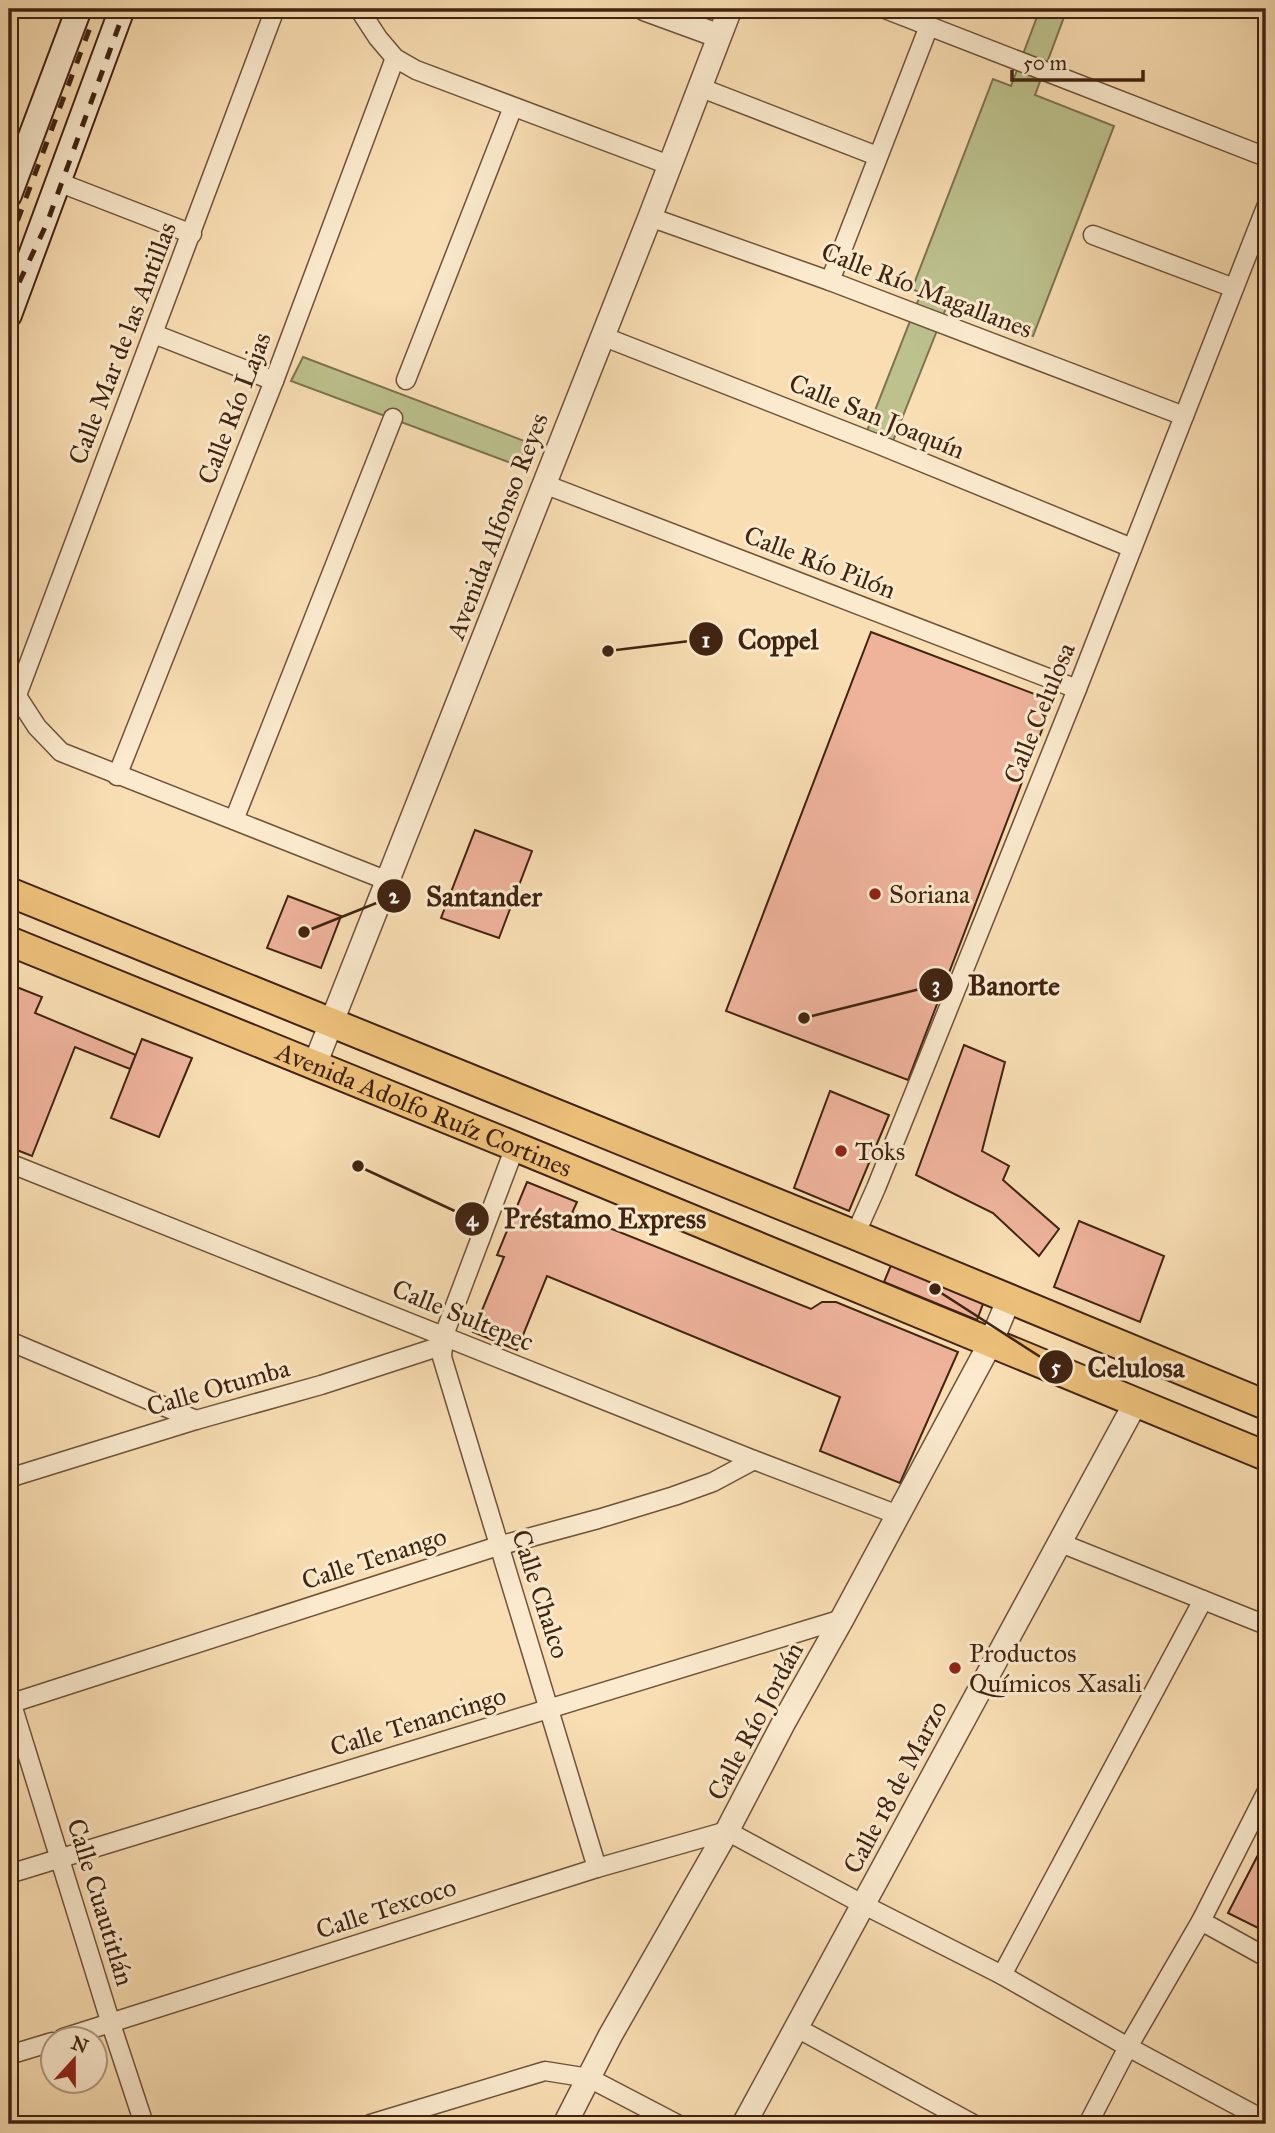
<svg xmlns="http://www.w3.org/2000/svg" width="1275" height="2133" font-family="'IM FELL Great Primer',serif">
	<rect width="100%" height="100%" fill="#f9deb3"/>
	<filter id="stains"><feTurbulence type="fractalNoise" baseFrequency=".00286" numOctaves="4"/><feColorMatrix values="0 0 0 0 .2 0 0 0 0 .09 0 0 0 0 .02 0 0 0 .5 -.17"/></filter>
	<radialGradient id="worn" r=".72"><stop offset=".6" stop-color="#630" stop-opacity="0"/><stop offset="1" stop-color="#630" stop-opacity=".3"/></radialGradient>
	<!-- green -->
	<g fill="#bcc18d" stroke="#7e724f" stroke-width="2">
		<polygon points="1040,9 1067,9 1035,95 1114,126 1033,336 948,303 893,441 867,431 921,293 912,289 993,79 1011,86"/>
		<polygon points="303,357 527,442 519,466 291,381"/>
	</g>
	<!-- building -->
	<g fill="#efb39c" stroke="#402311" stroke-width="2">
		<polygon points="871,632 1053,701 908,1080 726,1011"/>
		<polygon points="475,830 532,851 499,938 441,918"/>
		<polygon points="288,896 341,916 321,968 267,948"/>
		<polygon points="9,984 42,997 35,1013 136,1055 130,1069 75,1047 32,1156 9,1147"/>
		<polygon points="142,1039 192,1058 159,1137 111,1118"/>
		<polygon points="964,1045 1005,1062 982,1151 1009,1166 1003,1180 1059,1229 1039,1256 993,1213 916,1175"/>
		<polygon points="830,1091 889,1115 849,1211 794,1188"/>
		<polygon points="527,1182 577,1202 572,1213 811,1309 822,1302 836,1302 958,1352 900,1483 820,1451 840,1397 547,1276 517,1350 473,1332 504,1257 497,1255"/>
		<polygon points="1079,1221 1164,1256 1140,1322 1054,1287"/>
		<polygon points="894,1258 986,1296 977,1320 884,1282"/>
		<polygon points="1259,1853 1266,1857 1266,1889 1262,1896 1266,1898 1266,1932 1228,1913"/>
	</g>
	<g fill="none" stroke-linecap="round" stroke-linejoin="round">
		<defs>
			<g id="minor">
				<polyline points="359,9 378,38 395,58 416,70 669,165"/>
				<polyline points="885,9 1266,157"/>
				<polyline points="1264,9 1266,10"/>
				<polyline points="699,87 877,156"/>
				<polyline points="58,182 192,234"/>
				<polyline points="650,217 830,281 1184,416"/>
				<polyline points="1093,235 1234,288"/>
				<polyline points="830,281 929,26"/>
				<polyline points="154,334 274,381"/>
				<polyline points="602,336 880,445 1132,548"/>
				<polyline points="406,380 513,107"/>
				<polyline points="544,484 1077,689"/>
				<polyline points="11,687 37,727 61,752 388,881"/>
				<polyline points="17,695 275,9"/>
				<polyline points="117,776 274,381 395,58"/>
				<polyline points="234,820 393,418"/>
				<polyline points="515,1147 444,1335 442,1357 597,1868"/>
				<polyline points="9,1163 754,1460 898,1515"/>
				<polyline points="855,1235 876,1188 1077,689 1266,207"/>
				<polyline points="9,1341 196,1420"/>
				<polyline points="9,1478 196,1420 321,1385 441,1346"/>
				<polyline points="1058,1542 1266,1625"/>
				<polyline points="9,1695 111,2024 144,2124"/>
				<polyline points="9,1704 498,1546 598,1519 674,1496 713,1482 754,1460"/>
				<polyline points="9,1874 842,1619"/>
				<polyline points="1201,1921 1266,1957"/>
				<polyline points="1002,1975 1203,1600"/>
				<polyline points="797,2028 973,2124"/>
				<polyline points="63,2038 597,1868 727,1831 864,1905 1002,1975 1128,2047 1266,2121"/>
				<polyline points="9,2055 52,2042"/>
				<polyline points="370,2124 545,2071 589,2078 677,2124"/>
				<polyline points="1088,2124 1128,2047 1201,1921 1266,1793"/>
			</g>
			<g id="tertiary">
				<polyline points="645,9 719,36"/>
				<polyline points="315,1064 650,217 730,9"/>
				<polyline points="565,2124 610,2036 727,1831 785,1720 842,1619 991,1342 1009,1299"/>
				<polyline points="744,2124 1136,1402"/>
			</g>
			<g id="secondary">
				<polyline points="9,195 79,9"/>
				<polyline points="9,315 122,9"/>
			</g>
			<g id="primary">
				<polyline points="9,892 855,1235 1266,1405"/>
				<path id="s1" d="M9 941C429 1110 848 1283 1266 1456"/>
			</g>
		</defs>
		<!-- minor casing -->
		<use href="#minor" stroke="#6e523a" stroke-width="21"/>
		<!-- tertiary casing -->
		<use href="#tertiary" stroke="#6e523a" stroke-width="26"/>
		<!-- secondary casing -->
		<use href="#secondary" stroke="#402311" stroke-width="28"/>
		<!-- primary casing -->
		<use href="#primary" stroke="#402311" stroke-width="32"/>
		<!-- minor -->
		<use href="#minor" stroke="#fbeace" stroke-width="18"/>
		<!-- tertiary -->
		<use href="#tertiary" stroke="#fbeace" stroke-width="23"/>
		<!-- secondary -->
		<use href="#secondary" stroke="#fbeace" stroke-width="24"/>
		<!-- primary -->
		<use href="#primary" stroke="#ecbf7a" stroke-width="28"/>
		<!-- rail -->
		<g stroke="#402311" stroke-width="5" stroke-dasharray="12 12" stroke-linecap="butt">
			<polyline points="9,243 97,9"/>
			<polyline points="9,304 47,223 125,9"/>
		</g>
	</g>
	<!-- markers -->
	<g fill="#8f2418" stroke="#fbeace" stroke-width="2.5">
		<circle cx="875" cy="894" r="7"/>
		<circle cx="841" cy="1151" r="7"/>
		<circle cx="955" cy="1668" r="7"/>
	</g>
	<g text-anchor="middle" dominant-baseline="central" stroke-width="6" stroke-linejoin="round" paint-order="stroke">
		<!-- street labels -->
		<g font-size="26" fill="#402311" stroke="#fbeace">
			<text transform="translate(927 290) rotate(21)">Calle Río Magallanes</text>
			<text transform="translate(122 343) rotate(-69)">Calle Mar de las Antillas</text>
			<text transform="translate(234 408) rotate(-69)">Calle Río Lajas</text>
			<text transform="translate(877 416) rotate(22)">Calle San Joaquín</text>
			<text transform="translate(497 526) rotate(-69)">Avenida Alfonso Reyes</text>
			<text transform="translate(820 562) rotate(21)">Calle Río Pilón</text>
			<text transform="translate(1039 713) rotate(-68)">Calle Celulosa</text>
			<text stroke="none"><textPath href="#s1" startOffset="448">Avenida Adolfo Ruíz Cortines</textPath></text>
			<text transform="translate(463 1315) rotate(22)">Calle Sultepec</text>
			<text transform="translate(218 1387) rotate(-16)">Calle Otumba</text>
			<text transform="translate(374 1558) rotate(-18)">Calle Tenango</text>
			<text transform="translate(541 1594) rotate(72)">Calle Chalco</text>
			<text transform="translate(418 1721) rotate(-17)">Calle Tenancingo</text>
			<text transform="translate(755 1721) rotate(-62)">Calle Río Jordán</text>
			<text transform="translate(895 1787) rotate(-62)">Calle 18 de Marzo</text>
			<text transform="translate(101 1902) rotate(73)">Calle Cuautitlán</text>
			<text transform="translate(386 1908) rotate(-18)">Calle Texcoco</text>
		</g>
		<!-- poi labels -->
		<g font-size="26" fill="#402311" stroke="#fbeace" text-anchor="start">
			<text x="889" y="894">Soriana</text>
			<text x="855" y="1151">Toks</text>
			<text x="969" y="1653">Productos<tspan x="969" dy="30">Químicos Xasali</tspan></text>
		</g>
	</g>
	<!-- callouts -->
	<path fill="none" stroke="#402311" stroke-width="2.5" d="M608 651L706 639M304 932L394 896M804 1018L936 985M358 1166L472 1219M935 1289L1056 1367"/>
	<g fill="#402311" stroke="#fbeace" stroke-width="2.5">
		<circle cx="608" cy="651" r="7"/>
		<circle cx="304" cy="932" r="7"/>
		<circle cx="804" cy="1018" r="7"/>
		<circle cx="358" cy="1166" r="7"/>
		<circle cx="935" cy="1289" r="7"/>
		<circle cx="706" cy="639" r="18"/>
		<circle cx="394" cy="896" r="18"/>
		<circle cx="936" cy="985" r="18"/>
		<circle cx="472" cy="1219" r="18"/>
		<circle cx="1056" cy="1367" r="18"/>
	</g>
	<g font-size="21" text-anchor="middle" font-weight="bold" fill="#fff">
		<text x="706" y="647">1</text>
		<text x="394" y="903">2</text>
		<text x="936" y="992">3</text>
		<text x="472" y="1226">4</text>
		<text x="1056" y="1374">5</text>
	</g>
	<g font-size="28" text-anchor="middle" font-weight="bold" fill="#402311" stroke="#fbeace" stroke-width="6" stroke-linejoin="round" paint-order="stroke">
		<text x="778" y="649">Coppel</text>
		<text x="484" y="906">Santander</text>
		<text x="1014" y="995">Banorte</text>
		<text x="605" y="1228">Préstamo Express</text>
		<text x="1136" y="1377">Celulosa</text>
	</g>
	<!-- margin -->
	<rect width="1275" height="2133" fill="none" stroke="#f9deb3" stroke-width="35"/>
	<rect x="10" y="10" width="1254" height="2112" fill="none" stroke="#402311" stroke-width="3.5"/>
	<rect x="18" y="18" width="1240" height="2098" fill="none" stroke="#402311" stroke-width="2"/>
	<!-- north arrow -->
	<g transform="translate(74 2060) rotate(21)"><circle r="33" fill="#fbeace" stroke="#b09a82" stroke-width="2"/>
	<path d="M0-5L12 26L0 18L-12 26Z" fill="#8f2418"/>
	<text y="-10" font-size="19" font-weight="bold" text-anchor="middle" fill="#402311">N</text>
	</g>
	<!-- scale -->
	<path d="M1012 70v10h131v-10" fill="none" stroke="#402311" stroke-width="3.5"/>
	<text x="1023" y="70" font-size="21" fill="#402311" stroke="#fbeace" stroke-width="5" paint-order="stroke">50 m</text>
	<rect width="100%" height="100%" filter="url(#stains)"/>
	<rect width="100%" height="100%" fill="url(#worn)"/>
</svg>
